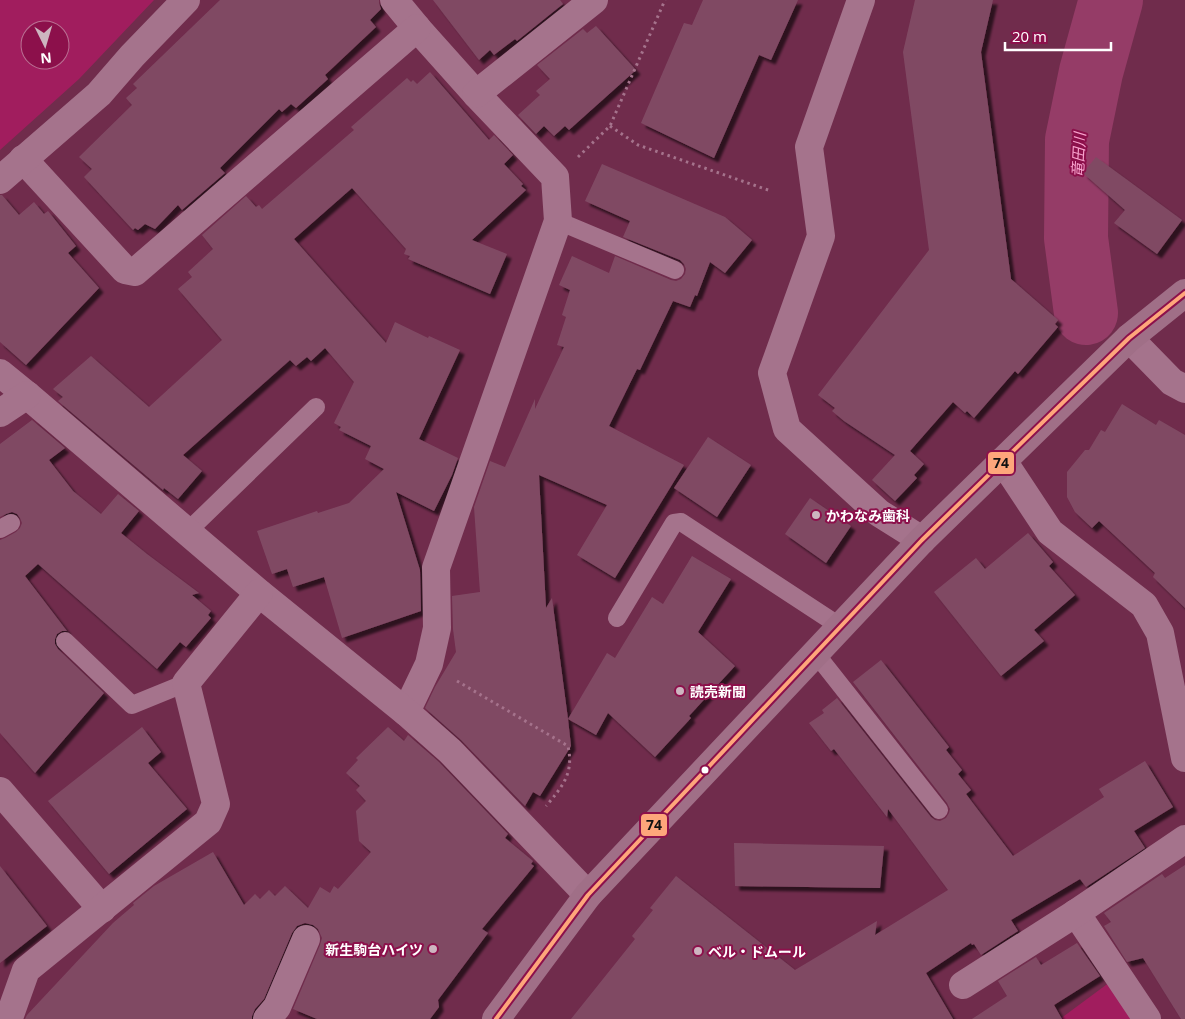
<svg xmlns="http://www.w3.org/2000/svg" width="1185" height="1019" font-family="'Open Sans','Noto Sans JP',sans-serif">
	<defs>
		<filter id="shadow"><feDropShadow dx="4.5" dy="4.5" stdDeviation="1" flood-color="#0009"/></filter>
	</defs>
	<rect width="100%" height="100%" fill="#702c4c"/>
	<!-- green -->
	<g fill="#a11d5e" fill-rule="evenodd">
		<path d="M0 0H154L79 79 0 150ZM30 30H60V60H30Z"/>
		<polygon points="1110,982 1134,1019 1060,1019"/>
	</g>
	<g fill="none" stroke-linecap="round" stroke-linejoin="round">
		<!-- river -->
		<polyline stroke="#953c67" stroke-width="64" points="1086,313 1076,238 1077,140 1091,72 1111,0"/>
	</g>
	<!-- building -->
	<g fill="#804a64" filter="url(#shadow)">
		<polygon points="220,0 379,0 379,3 381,9 370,20 376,27 325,75 328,79 296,108 291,104 282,112 279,109 220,168 225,173 182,210 178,205 155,229 145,224 138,230 135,228 133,230 84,177 92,169 79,157 132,105 126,98 137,88 133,84"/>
		<polygon points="433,0 560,0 563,4 517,41 515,39 494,55 490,50 479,60"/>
		<polygon points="703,0 798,0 771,60 759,55 714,158 641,123 684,23 692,25"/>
		<polygon points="915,0 993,0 981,52 1011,279 1058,320 1055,324 1058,327 1018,374 1015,371 974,418 967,411 965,413 953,402 910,451 924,464 914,475 917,478 895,501 872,480 895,455 844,421 832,411 835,408 818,395 929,250 903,52"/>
		<polygon points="596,26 636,70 569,130 565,126 554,136 544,126 536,134 518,115 540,95 536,91 550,79 537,65 583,29 587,33"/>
		<polygon points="430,72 489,140 494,135 513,155 504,164 523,184 521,186 526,190 472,240 507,254 490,294 408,259 410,256 404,254 406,249 352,188 294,239 386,343 395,322 428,338 429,336 460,350 419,439 458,458 452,475 434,511 396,492 420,570 421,611 342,638 324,577 293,587 287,569 272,574 257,531 317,511 318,513 349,503 384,469 365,459 371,446 339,430 341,427 334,423 354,382 325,348 311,361 307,357 296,366 290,360 183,455 202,471 178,499 164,488 163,490 58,401 63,397 53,389 91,356 149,407 222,340 178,289 192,277 188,272 213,249 202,235 246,196 256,207 259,205 262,209 354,130 351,127 407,78 411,82 413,80 417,84"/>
		<polygon points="1096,157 1182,220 1157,254 1114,223 1125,210 1083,173"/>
		<polygon points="602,164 725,217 752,240 725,273 710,262 697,296 695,295 690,307 673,301 640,370 637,369 609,426 684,465 615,578 577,555 607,505 539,475 546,608 552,598 568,719 607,653 615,658 652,597 663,604 692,556 731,579 698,632 735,666 689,716 691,718 655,757 608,713 596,735 568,719 571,746 540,796 533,792 525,806 461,740 425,708 435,687 456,652 453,629 452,596 480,592 474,507 490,461 505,467 535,399 535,409 564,347 557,345 566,317 562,315 570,290 559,285 572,256 609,273 615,256 671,280 676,281 681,279 685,274 686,269 684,264 680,260 623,237 630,221 585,201"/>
		<polygon points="0,195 2,195 19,215 34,202 44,214 48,211 76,246 68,253 99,288 26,365 0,342"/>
		<polygon points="1122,404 1156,425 1159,420 1185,435 1185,608 1153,577 1155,573 1099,521 1092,528 1075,512 1067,497 1067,472 1085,450 1089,450 1101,430 1105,432"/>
		<polygon points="32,420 65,448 49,460 73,491 101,514 118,494 139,511 121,533 147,554 199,593 192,595 211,611 208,615 211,618 186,647 180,642 157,669 38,564 25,576 67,631 62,631 57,634 55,639 55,644 58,649 104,693 35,773 0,733 0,540 5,538 16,532 20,528 22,523 20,518 17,514 12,512 6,514 0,517 0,444"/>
		<polygon points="708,437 751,465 717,517 674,488"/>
		<polygon points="810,498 851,526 826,563 785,534"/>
		<polygon points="1028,533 1053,562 1049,566 1075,595 1034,630 1044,641 1001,676 934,592 976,558 985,569"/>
		<polygon points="881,660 949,747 946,750 962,770 958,774 971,790 966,794 1013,856 1104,797 1099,789 1145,761 1173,807 1134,831 1145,848 1086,887 1080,879 1011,920 1018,931 981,955 974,944 972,945 971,943 926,973 953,1019 571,1019 635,939 632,936 653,910 650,908 676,876 795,970 877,921 875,935 948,890 888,809 887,817 834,749 831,751 809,723 824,713 822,710 837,698 931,817 935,820 940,821 946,818 949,813 950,809 947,803 853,682"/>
		<polygon points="142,727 161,752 148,763 187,809 109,874 48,801"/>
		<polygon points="388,727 404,741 408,735 439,762 508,834 505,838 533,861 531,864 534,866 482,929 488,933 438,1000 439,1007 430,1019 317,1019 293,1009 320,945 322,938 318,929 313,925 305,923 297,926 292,933 264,999 255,1009 252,1016 252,1019 25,1019 27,1015 113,923 134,905 133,903 154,886 213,852 244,905 255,894 260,899 269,890 275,896 285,886 308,908 320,887 330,893 334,886 338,889 371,852 359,841 356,811 366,801 356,790 360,786 346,773 358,760 356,758"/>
		<polygon points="734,843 884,846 880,888 735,886"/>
		<polygon points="1185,865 1185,1019 1181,1019 1143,958 1127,962 1104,926 1111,922 1104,913 1162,874 1165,878"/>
		<polygon points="0,866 47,926 0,963"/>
		<polygon points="1077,943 1100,976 1054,1005 1062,1019 972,1019 1007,996 998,981 1036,957 1041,965"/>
	</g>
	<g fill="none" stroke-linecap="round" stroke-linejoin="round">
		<!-- path -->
		<g stroke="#a5738c" stroke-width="3" stroke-dasharray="2.5 4" stroke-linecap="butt">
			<polyline points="610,126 638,145 771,191"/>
			<polyline points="578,157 610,126 665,0"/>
			<path d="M457 681 568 746C574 773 563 786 546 806"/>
		</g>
		<!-- lane -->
		<g stroke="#a5738c" stroke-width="18">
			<polyline points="558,221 675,270"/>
			<polyline points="0,529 11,523"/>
			<polyline points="188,531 316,407"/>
			<polyline points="617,618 674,523 681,522 841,627"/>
			<polyline points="65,641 132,705 186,683"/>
			<polyline points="816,654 939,810"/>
		</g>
		<!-- street -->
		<g stroke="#a5738c" stroke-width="28">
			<polyline points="394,0 417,28 476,94 555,177 558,221 436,568 437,628 429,664 406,712"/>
			<polyline points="861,0 809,147 821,236 772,373 787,429 879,513 922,540"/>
			<polyline points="476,94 594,0"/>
			<polyline points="23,159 125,270 135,272 417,28"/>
			<polyline points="0,180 99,94 132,56 186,0"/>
			<polyline points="1129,338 1172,382 1185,389"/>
			<polyline points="0,373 27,395 259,593 406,712 450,751 588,895"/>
			<polyline points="0,413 27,395"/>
			<polyline points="1003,461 1050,532 1144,605 1160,633 1185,758"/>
			<polyline points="0,791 102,909"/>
			<polyline points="1076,913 1147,1019"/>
			<polyline points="963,985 1076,913 1185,839"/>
			<polyline points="0,1016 10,1015 26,970 208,822 216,804 186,683 259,593"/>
			<polyline points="267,1019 277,1007 306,939"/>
		</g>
		<!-- secondary -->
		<polyline stroke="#a06f87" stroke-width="28" points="496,1019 588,895 922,540 1129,338 1185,293"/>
		<defs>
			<polyline id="bus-1" points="496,1019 588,895 922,540 1129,338 1185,293"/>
		</defs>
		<!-- bus-1 casing -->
		<use href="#bus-1" stroke="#8c104b" stroke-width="8"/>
		<!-- bus-1 -->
		<use href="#bus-1" stroke="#fea67b" stroke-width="4"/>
	</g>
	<!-- markers -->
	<g fill="#cdb5c0" stroke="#8c104b" stroke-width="2">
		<circle cx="816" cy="515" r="5"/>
		<circle cx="680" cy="691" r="5"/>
		<circle cx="433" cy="949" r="5"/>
		<circle cx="698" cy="951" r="5"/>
	</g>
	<circle fill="#fff" stroke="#8c104b" stroke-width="2" cx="705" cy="770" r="4.5"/>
	<g text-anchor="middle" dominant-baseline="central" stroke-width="4" stroke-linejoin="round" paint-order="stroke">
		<!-- poi labels -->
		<g font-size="14" font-weight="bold" fill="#fff" stroke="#8c104b" text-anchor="start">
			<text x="826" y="515">かわなみ歯科</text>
			<text x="690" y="691">読売新聞</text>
			<text x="423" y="949" text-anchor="end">新生駒台ハイツ</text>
			<text x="708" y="951">ベル・ドムール</text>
		</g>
		<!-- water labels -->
		<g font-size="15" font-style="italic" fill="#f9a3ce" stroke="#8c104b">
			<text transform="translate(1078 155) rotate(-87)">竜田川</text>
		</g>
	</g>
	<g stroke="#8c104b" stroke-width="2">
		<rect x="987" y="451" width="28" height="24" rx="5" fill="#fea67b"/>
		<rect x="640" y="813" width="28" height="24" rx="5" fill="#fea67b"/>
	</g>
	<g font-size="14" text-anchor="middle" font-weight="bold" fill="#111">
		<text x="1001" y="468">74</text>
		<text x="654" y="830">74</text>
	</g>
	<!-- north arrow -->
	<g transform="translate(45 45) rotate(175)"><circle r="24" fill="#8c104b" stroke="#ba7093"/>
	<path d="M0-4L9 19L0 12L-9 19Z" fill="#cdb5c0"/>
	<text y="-8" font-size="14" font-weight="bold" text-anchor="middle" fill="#ffffff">N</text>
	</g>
	<!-- scale -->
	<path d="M1005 42v8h106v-8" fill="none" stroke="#ffffff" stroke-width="2.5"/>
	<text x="1012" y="42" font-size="15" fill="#ffffff" stroke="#8c104b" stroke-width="4" paint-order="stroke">20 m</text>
</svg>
